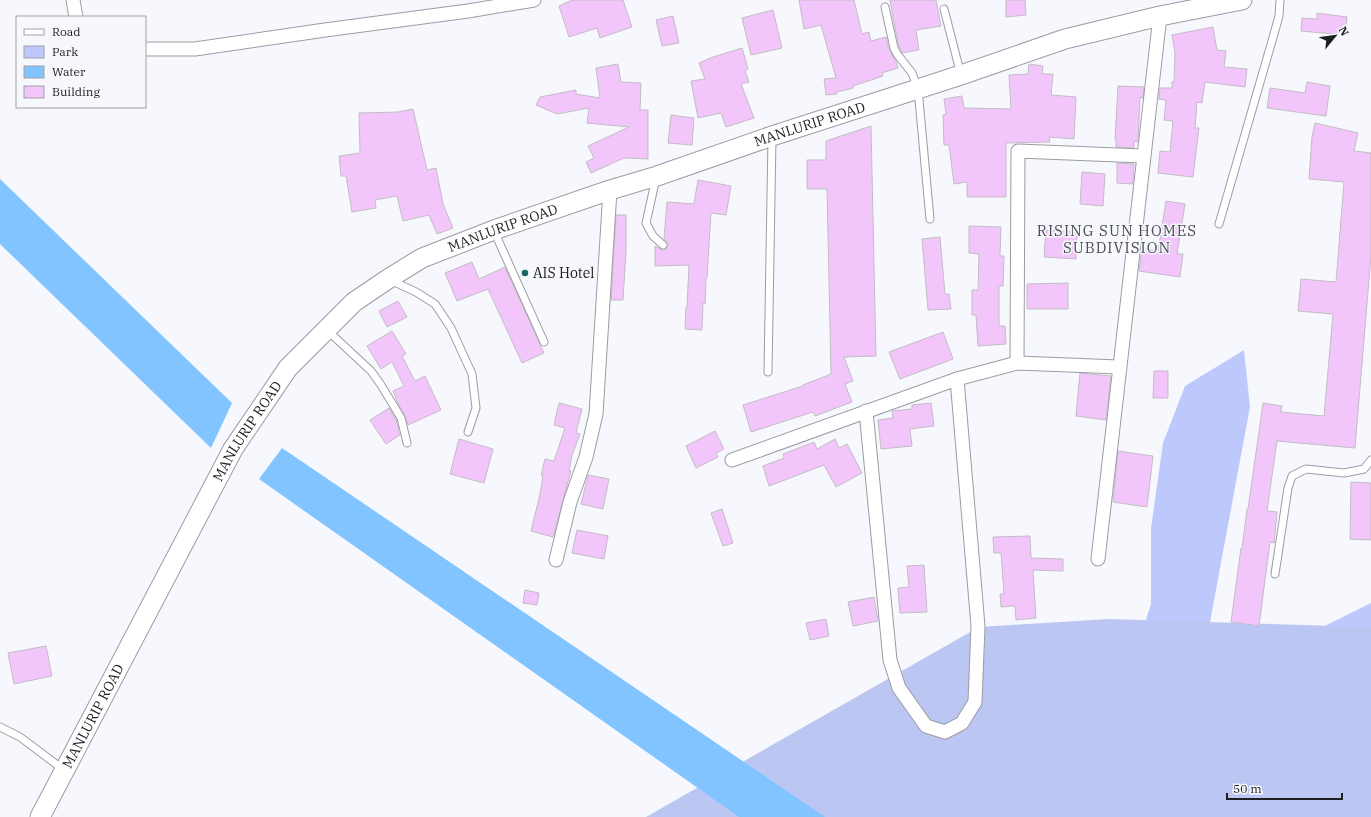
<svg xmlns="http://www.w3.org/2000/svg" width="1371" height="817" font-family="'IBM Plex Serif',serif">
	<rect width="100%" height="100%" fill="#f6f8fe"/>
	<!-- green -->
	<polygon fill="#bdc9fd" points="1244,350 1250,407 1202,665 1240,668 1371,603 1371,817 1061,817 1130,669 1151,604 1151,528 1163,443 1185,386"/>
	<!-- forest -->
	<polygon fill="#bbc6f3" points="1109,619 1371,627 1371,817 646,817 979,627"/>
	<!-- water -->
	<g fill="#82c4ff">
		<polygon points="0,179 232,403 211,448 0,244"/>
		<polygon points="282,448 825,817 739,817 259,479"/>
	</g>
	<!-- building -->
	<g fill="#f3c6fb" stroke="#c2bdc3">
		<polygon points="572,0 623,0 632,27 600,38 597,28 569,37 559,6"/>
		<polygon points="799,0 854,0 862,34 869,32 871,41 886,37 889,50 896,61 898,68 882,73 883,76 853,86 853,88 837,92 837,94 826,95 824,79 836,78 821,25 804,29"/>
		<polygon points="890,0 936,0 941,26 916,30 919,50 902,53 901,51 899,46 895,28"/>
		<polygon points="1006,0 1025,0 1026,15 1006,17"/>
		<polygon points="773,10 782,48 751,55 742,18"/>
		<polygon points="1317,13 1347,17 1345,35 1301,31 1302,18 1317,19"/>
		<polygon points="673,16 679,43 662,46 656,20"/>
		<polygon points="1213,27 1217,50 1226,51 1224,67 1247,69 1245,87 1205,82 1202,103 1197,102 1195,128 1199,128 1193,177 1158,173 1160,151 1170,152 1173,121 1164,120 1166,100 1159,99 1160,88 1172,88 1172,82 1174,82 1175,53 1172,35"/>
		<polygon points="742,48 748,69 745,71 749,82 741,84 754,118 726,127 721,113 698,118 691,81 705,79 699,63 713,57"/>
		<polygon points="618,64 621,82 641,83 640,110 648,110 648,159 624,158 591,173 586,162 594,158 588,146 629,127 587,123 589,108 557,114 536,105 540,97 576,90 576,94 600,98 596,68"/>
		<polygon points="1029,64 1043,66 1042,74 1053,74 1051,95 1076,97 1074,139 1049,137 1050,142 1006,143 1006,197 967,197 967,182 954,184 949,145 944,145 943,115 946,114 944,99 962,96 964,108 1011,109 1009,75 1028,74"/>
		<polygon points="1307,82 1330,86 1326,116 1267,108 1270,88 1305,93"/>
		<polygon points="1118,86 1144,87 1143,98 1140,97 1138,142 1134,141 1134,148 1116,147 1116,139 1115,139"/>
		<polygon points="413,109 427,170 436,168 443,204 453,228 437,234 429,215 403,221 397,196 375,200 376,208 352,212 346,176 341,176 339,156 360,153 359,113 398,112"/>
		<polygon points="671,115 694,118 692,145 668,143"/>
		<polygon points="1315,123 1358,133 1354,151 1371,153 1371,256 1355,448 1277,441 1267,511 1277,512 1274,543 1270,542 1259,626 1231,622 1241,548 1242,549 1247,509 1248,509 1263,403 1282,406 1281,412 1324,416 1333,314 1298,311 1301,279 1336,282 1344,182 1309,179 1312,137"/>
		<polygon points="871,126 876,356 844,357 853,381 845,384 852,402 815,416 813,412 751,432 743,405 803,386 803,385 831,374 827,189 807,189 807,160 826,160 826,141"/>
		<polygon points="1117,163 1134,164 1133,184 1117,183"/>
		<polygon points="1082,172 1105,174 1103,206 1080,204"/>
		<polygon points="698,180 731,186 726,215 711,213 707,278 706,278 705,304 703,303 702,330 685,329 686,307 687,307 689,265 655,266 655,246 662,250 665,250 668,246 668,243 664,239 667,202 694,204"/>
		<polygon points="1166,201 1185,204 1177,254 1183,254 1180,277 1139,271 1142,248 1158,251"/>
		<polygon points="616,215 626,215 626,252 623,300 611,300"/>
		<polygon points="969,226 1001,227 1000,256 1004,256 1003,286 999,286 999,326 1005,326 1006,344 978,346 976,315 972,315 972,290 978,290 979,254 969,253"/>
		<polygon points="1046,230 1077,232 1076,259 1044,257"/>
		<polygon points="940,237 945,294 949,294 951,309 928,310 922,239"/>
		<polygon points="472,262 479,279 505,267 544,353 522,363 488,289 457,301 445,273"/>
		<polygon points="1068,283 1068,309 1027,309 1027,284"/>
		<polygon points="398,301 407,317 387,327 379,311"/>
		<polygon points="392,331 406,354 402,356 415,381 425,376 441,410 408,425 405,416 398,403 393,391 404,386 392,362 381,369 367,346"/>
		<polygon points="943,332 953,359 900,379 889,352"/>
		<polygon points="1154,371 1168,371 1168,398 1153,398"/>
		<polygon points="1080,373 1111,376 1106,420 1076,416"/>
		<polygon points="559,403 582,409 576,433 580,434 572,455 569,471 571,471 553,537 531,531 540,494 543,475 541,475 545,459 554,461 565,428 554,425"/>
		<polygon points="931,403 934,426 910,429 912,446 881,449 878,420 893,418 892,411 912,409 912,405"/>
		<polygon points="389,408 396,420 399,429 398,430 400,435 386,444 370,420"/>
		<polygon points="715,431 724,449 716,453 718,457 696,468 686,446"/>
		<polygon points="459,439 493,449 484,483 450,474"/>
		<polygon points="835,439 839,448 847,444 862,473 836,487 824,465 769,486 763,466 784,458 783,454 814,442 817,449"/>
		<polygon points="1118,451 1153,456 1147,507 1113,502"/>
		<polygon points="588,475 609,479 603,509 581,504"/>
		<polygon points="1351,482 1371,483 1371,540 1350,539"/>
		<polygon points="722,509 733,543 723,546 711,513"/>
		<polygon points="577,530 608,536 604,559 572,553"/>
		<polygon points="1030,536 1031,558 1063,559 1063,571 1033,570 1036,618 1016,620 1015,606 1001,607 1000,594 1004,594 1001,553 994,553 993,537"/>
		<polygon points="924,565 927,612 900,613 898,588 909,587 907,566"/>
		<polygon points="525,590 539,593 537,605 523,603"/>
		<polygon points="874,597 878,621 853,626 848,602"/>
		<polygon points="826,619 829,636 810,640 806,623"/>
		<polygon points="46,646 52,676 14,684 8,653"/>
	</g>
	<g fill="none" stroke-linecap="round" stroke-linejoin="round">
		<defs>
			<g id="lane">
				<polyline points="885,7 894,48 897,54 912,73 918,89 930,219"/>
				<polyline points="944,9 961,75"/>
				<polyline points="656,178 646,223 653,236 663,245"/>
				<polyline points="1219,224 1274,34 1279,16 1280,0"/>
				<polyline points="494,231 544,342"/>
				<polyline points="390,280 416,292 435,304 451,328 472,374 476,408 468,432"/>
				<polyline points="328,331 371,371 381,385 401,418 407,443"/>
				<polyline points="768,372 772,138"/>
				<polyline points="1275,574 1288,488 1292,476 1306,469 1344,473 1364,469 1371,460"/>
				<polyline points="0,727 20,737 64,770"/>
			</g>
			<g id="street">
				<polyline points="73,0 76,17"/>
				<polyline points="145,49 195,49 325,30 468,11 534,0"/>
				<polyline points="1017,363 1018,151 1143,156"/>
				<polyline points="866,411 890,660 899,688 926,726 945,732 962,723 975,702 978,626 957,379"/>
				<polyline points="732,460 957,379 1017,363 1119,367"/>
				<polyline points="1098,559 1160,16"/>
				<polyline points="556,560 570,502 586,457 596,414 610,190"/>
			</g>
			<g id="secondary">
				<path id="s1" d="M40 817 233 449 288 368 354 302 388 279 422 258 494 230 610 190 657 176 772 136 961 75 1065 39 1160 16 1242 0"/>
			</g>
		</defs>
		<!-- lane casing -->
		<use href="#lane" stroke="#9b9da4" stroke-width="9"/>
		<!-- street casing -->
		<use href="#street" stroke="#9b9da4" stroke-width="15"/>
		<!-- secondary casing -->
		<use href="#secondary" stroke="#9b9da4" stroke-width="21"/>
		<!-- lane -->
		<use href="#lane" stroke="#fff" stroke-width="7"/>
		<!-- street -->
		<use href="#street" stroke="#fff" stroke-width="13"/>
		<!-- secondary -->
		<use href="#secondary" stroke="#fff" stroke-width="19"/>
	</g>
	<!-- markers -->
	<circle fill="#1a6764" stroke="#f6f8fe" stroke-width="1.5" cx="525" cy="273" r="4"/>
	<g text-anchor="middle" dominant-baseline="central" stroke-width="3" stroke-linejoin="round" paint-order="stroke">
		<!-- street labels -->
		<g font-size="14" fill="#1d1e21" stroke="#f6f8fe">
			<text stroke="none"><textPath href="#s1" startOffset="1098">MANLURIP ROAD</textPath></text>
			<text stroke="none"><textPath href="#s1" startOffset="774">MANLURIP ROAD</textPath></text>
			<text stroke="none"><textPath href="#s1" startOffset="438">MANLURIP ROAD</textPath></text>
			<text stroke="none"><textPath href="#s1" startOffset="114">MANLURIP ROAD</textPath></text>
		</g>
		<!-- poi labels -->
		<g font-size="14" fill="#1d1e21" stroke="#f6f8fe" text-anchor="start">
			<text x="533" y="273">AIS Hotel</text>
		</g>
		<!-- neighbourhood labels -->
		<g font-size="15" letter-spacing="1" fill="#4c4e54" stroke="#f6f8fe">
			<text x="1117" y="230">RISING SUN HOMES<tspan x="1117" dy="17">SUBDIVISION</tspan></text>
		</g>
	</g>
	<!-- legend -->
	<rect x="16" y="16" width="130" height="92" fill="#f6f8fe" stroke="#9fa1a6"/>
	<rect x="24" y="29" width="20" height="6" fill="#ffffff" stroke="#9fa1a6"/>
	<text x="52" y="36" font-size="12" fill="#1d1e21">Road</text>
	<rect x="24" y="46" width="20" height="12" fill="#bdc9fd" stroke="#9fa1a6"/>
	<text x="52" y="56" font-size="12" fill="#1d1e21">Park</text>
	<rect x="24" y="66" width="20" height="12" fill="#82c4ff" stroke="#9fa1a6"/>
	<text x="52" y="76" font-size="12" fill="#1d1e21">Water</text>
	<rect x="24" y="86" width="20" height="12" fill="#f3c6fb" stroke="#9fa1a6"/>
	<text x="52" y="96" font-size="12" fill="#1d1e21">Building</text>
	<!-- north arrow -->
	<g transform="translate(1335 36) rotate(61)" stroke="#f6f8fe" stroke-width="3" paint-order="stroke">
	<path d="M0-3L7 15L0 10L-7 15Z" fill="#1d1e21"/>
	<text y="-6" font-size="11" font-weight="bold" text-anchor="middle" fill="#1d1e21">N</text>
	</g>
	<!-- scale -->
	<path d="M1227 793v6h115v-6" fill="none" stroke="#1d1e21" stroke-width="2"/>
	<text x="1233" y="793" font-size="12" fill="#1d1e21" stroke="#f6f8fe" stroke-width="3" paint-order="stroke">50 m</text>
</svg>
